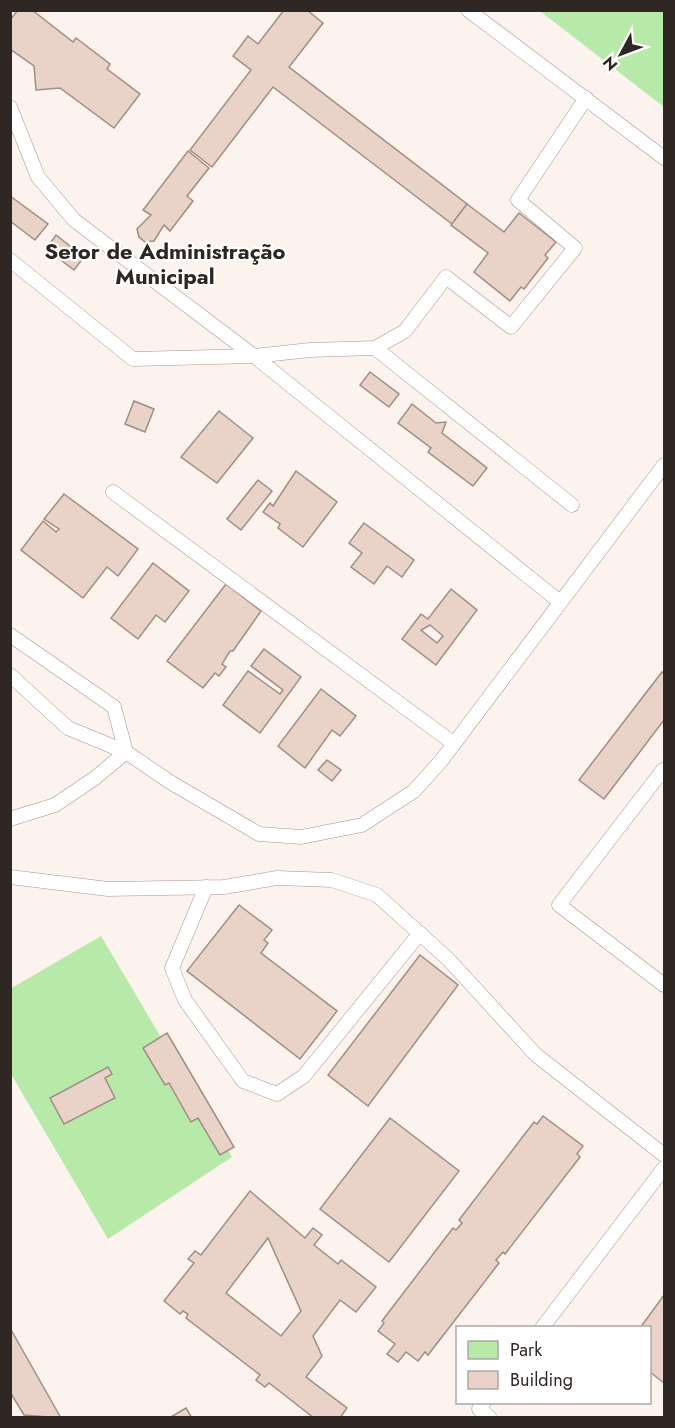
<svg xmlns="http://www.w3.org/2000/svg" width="675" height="1428" font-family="Jost,sans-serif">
	<rect width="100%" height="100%" fill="#fcf2ee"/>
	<!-- green -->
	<g fill="#b7eaa9">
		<polygon points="540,11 664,11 664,107"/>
		<polygon points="101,936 232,1157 108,1239 11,1074 10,989"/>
	</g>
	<!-- building -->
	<g fill="#e9d3c8" stroke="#a28d83" stroke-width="1.5" fill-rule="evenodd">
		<polygon points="18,10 32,10 73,42 76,38 110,64 107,69 140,94 114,128 60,88 36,90 34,66 10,49 10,20"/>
		<polygon points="284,10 307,10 323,23 289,67 467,204 452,224 273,87 212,167 190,150 251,70 233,56 248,36 258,44"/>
		<polygon points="188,151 209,168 187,196 193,201 170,231 164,225 154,241 145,242 139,237 137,229 151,215 143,210"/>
		<polygon points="10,196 48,224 35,240 10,221"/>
		<polygon points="467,204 504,232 519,213 556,242 545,255 548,258 524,289 521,287 510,301 474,272 488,253 451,225"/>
		<polygon points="56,235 84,257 74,270 46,249"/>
		<polygon points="370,372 399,394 389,407 360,385"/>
		<polygon points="134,401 154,409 145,432 125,424"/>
		<polygon points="412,404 436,423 446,422 442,433 487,468 473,486 428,452 431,448 398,423"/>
		<polygon points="219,411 253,438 217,483 181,457"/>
		<polygon points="296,471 337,502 303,547 278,528 280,524 263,512 270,503 273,506"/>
		<polygon points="258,480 272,491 241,530 227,519"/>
		<polygon points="64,494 138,549 118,576 107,567 83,598 21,550 43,521 56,532 59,529 44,519"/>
		<polygon points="364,523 414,560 402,577 387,566 374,584 351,567 362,553 349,543"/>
		<polygon points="153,563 189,591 165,622 156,615 138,639 111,618"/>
		<polygon points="226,584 261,611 233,651 230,651 222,664 226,667 219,676 215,673 203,688 167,661"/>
		<path d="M451 589 477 610 436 665 402 639 421 614 428 619ZM430 625 443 636 437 643 421 630Z"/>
		<polygon points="264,649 301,677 260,733 223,705 248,671 280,694 283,690 251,666"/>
		<polygon points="662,672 664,674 664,720 604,799 579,780"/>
		<polygon points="321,689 356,716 340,736 332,730 305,768 278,746"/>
		<polygon points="327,760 341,770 332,781 318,770"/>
		<polygon points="239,905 272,930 264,940 268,943 261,953 337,1011 300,1059 187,971"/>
		<polygon points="420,955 458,985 368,1106 328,1075"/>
		<polygon points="167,1033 234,1147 220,1155 198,1118 191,1122 169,1083 165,1085 143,1048"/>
		<polygon points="108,1067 112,1074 105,1078 115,1098 64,1124 50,1098"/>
		<polygon points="543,1116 583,1146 577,1154 580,1157 505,1254 503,1252 496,1260 499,1263 428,1355 425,1352 418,1361 406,1352 398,1362 387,1354 395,1344 378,1331 384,1323 382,1321 453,1228 456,1230 462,1223 459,1220 534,1122 537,1124"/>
		<polygon points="390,1118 459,1171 389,1262 320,1209"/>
		<path d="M250 1191 305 1238 313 1228 322 1235 314 1245 338 1264 341 1260 376 1287 356 1312 340 1300 313 1336 322 1356 306 1377 347 1408 340 1418H314L269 1383 265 1387 256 1380 260 1375 186 1318 188 1314 183 1311 180 1314 164 1301 194 1263 188 1259 195 1251 201 1255ZM268 1238 301 1311 281 1336 226 1293Z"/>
		<polygon points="664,1295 664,1383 650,1372 650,1328 640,1328"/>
		<polygon points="10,1328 57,1411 61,1418 24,1415 10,1392"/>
		<polygon points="186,1408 192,1418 169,1418"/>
	</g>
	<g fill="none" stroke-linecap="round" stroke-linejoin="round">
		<defs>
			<g id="service">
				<polyline points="468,10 664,158"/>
				<polyline points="10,107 38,177 74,220 254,356 560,602"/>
				<polyline points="10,260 133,359 254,356 310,350 375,348 405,331 446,277 511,327 575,248 518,200 586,98"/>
				<polyline points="375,348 572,505"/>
				<polyline points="113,492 453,743"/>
				<polyline points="10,635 114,707 126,752"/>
				<polyline points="10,675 68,728 126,752 170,782 259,834 301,837 362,825 414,791 441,761 664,465"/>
				<polyline points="663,770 559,905 664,985"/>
				<polyline points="10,819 55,805 95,778 126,752"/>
				<polyline points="10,877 108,889 224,887 277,878 332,880 377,895 449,960 536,1055 664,1155"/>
				<polyline points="206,887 172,968 185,1000 243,1081 277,1094 304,1076 420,933"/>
				<polyline points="542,1328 664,1168"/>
				<polyline points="484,1402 479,1409 490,1418"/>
			</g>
		</defs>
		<!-- service casing -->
		<use href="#service" stroke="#aa958b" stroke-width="15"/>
		<!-- service -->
		<use href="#service" stroke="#fff" stroke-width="14"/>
	</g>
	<g text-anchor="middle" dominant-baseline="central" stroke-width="4.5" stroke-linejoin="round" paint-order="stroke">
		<!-- district labels -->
		<g font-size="22" font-weight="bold" fill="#2f2723" stroke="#fff">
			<text x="165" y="251">Setor de Administração<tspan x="165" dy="25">Municipal</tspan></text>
		</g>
	</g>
	<!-- border -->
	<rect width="675" height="1428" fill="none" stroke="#2f2723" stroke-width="24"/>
	<!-- legend -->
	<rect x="456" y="1326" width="195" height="78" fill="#ffffff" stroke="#aca9a7" stroke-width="1.5"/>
	<rect x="468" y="1341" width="30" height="18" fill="#b7eaa9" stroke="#aca9a7" stroke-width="1.5"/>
	<text x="510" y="1356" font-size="18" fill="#2f2723">Park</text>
	<rect x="468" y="1371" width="30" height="18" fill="#e9d3c8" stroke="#aca9a7" stroke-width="1.5"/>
	<text x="510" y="1386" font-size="18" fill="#2f2723">Building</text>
	<!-- north arrow -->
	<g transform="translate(621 54) rotate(229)" stroke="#ffffff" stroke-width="4.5" paint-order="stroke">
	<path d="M0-4.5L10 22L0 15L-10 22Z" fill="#2f2723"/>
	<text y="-9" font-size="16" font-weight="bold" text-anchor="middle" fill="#2f2723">N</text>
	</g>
</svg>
